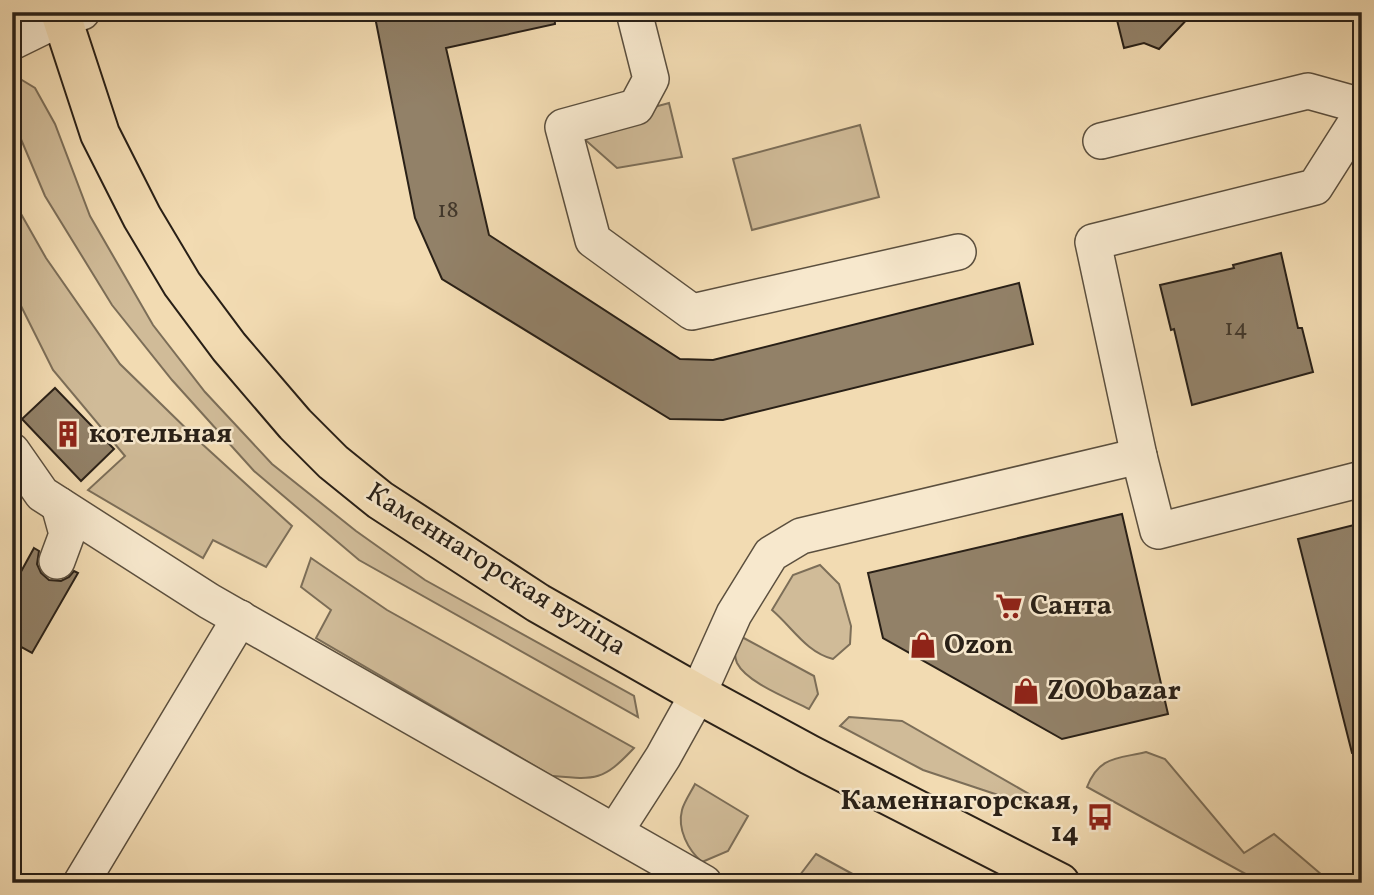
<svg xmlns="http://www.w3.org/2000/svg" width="1374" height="895" font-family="Vollkorn,serif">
	<rect width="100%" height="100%" fill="#f2dbb2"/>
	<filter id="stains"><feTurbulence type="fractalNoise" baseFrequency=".00286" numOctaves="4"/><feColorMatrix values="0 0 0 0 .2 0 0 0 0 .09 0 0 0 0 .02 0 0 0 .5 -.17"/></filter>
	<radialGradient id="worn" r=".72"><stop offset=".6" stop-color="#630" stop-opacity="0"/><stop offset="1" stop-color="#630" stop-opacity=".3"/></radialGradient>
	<!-- green -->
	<g fill="#d0bb98" stroke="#7c6e58" stroke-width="2">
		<polygon points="12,74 35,88 55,124 90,216 153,325 205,392 272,464 356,531 425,580 634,696 638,717 359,560 254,471 172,380 112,305 45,196 12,118"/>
		<polygon points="669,103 682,157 617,168 573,129"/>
		<polygon points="860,125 879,197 752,230 733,159"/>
		<polygon points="12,198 46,258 120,364 201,443 292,526 266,567 213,540 203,558 88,490 125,456 53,370 12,288"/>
		<path d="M311 558 387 610 634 748C603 781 596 780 552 776L316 638 331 610 301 587Z"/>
		<path d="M820 565 839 584 851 626 850 644 833 659C806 652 793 628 772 610L793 575Z"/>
		<path d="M740 636 814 676 818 694 809 709C790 699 747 683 737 663 733 654 736 645 740 636Z"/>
		<polygon points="849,717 902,721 1029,794 1025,804 923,770 840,726"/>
		<path d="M1146 752 1165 759 1244 853 1274 834 1322 875 1313 883H1262L1087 787C1099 756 1117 759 1146 752Z"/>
		<path d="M695 784 748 816 728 851 702 862C688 850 677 829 682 810 684 802 691 792 695 784Z"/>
		<polygon points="816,854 869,883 809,883 797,879"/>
	</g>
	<!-- building -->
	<g fill="#928168" stroke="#292017" stroke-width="2">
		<polygon points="374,12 554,12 555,24 446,48 489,235 680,359 713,360 1019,283 1033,344 723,420 670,419 442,279 415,218"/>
		<polygon points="1115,12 1194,12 1159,49 1144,43 1124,48"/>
		<polygon points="1281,253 1298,328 1302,328 1313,372 1192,405 1174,329 1171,330 1160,285 1234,268 1233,265"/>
		<polygon points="55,388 114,449 81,481 22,419"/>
		<polygon points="1122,514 1168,714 1062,739 883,638 868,573"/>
		<polygon points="1362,523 1362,752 1352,753 1298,539"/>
		<polygon points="34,548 39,551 37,564 41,573 49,580 61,581 69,577 74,571 78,573 32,653 12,642 12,588"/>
	</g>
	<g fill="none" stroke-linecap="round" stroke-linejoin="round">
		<defs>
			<g id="minor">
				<polyline points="634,12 651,79 636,107 563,127 593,240 692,312 958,252"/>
				<polyline points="12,42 61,18 82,12"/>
				<polyline points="1362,113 1315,187 1093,242 1139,456 1158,531 1362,479"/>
				<polyline points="1101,141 1308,91 1362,106"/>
				<polyline points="12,451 42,494 209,601 704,883"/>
				<polyline points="57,561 67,534 59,505"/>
				<polyline points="616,830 663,757 698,694 734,614 771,554 801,536 1139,456"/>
				<polyline points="81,883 240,618"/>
			</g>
			<polyline id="major" points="60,12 100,134 142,217 182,284 229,347 295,424 333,462 380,500 538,603 698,694 810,755 1060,883"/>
		</defs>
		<!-- minor casing -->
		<use href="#minor" stroke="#5b4f3e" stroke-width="38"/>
		<!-- major casing -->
		<use href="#major" stroke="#292017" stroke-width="42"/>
		<!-- minor -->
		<use href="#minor" stroke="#f7e8cd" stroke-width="35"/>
		<!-- major -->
		<use href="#major" stroke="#f2dbb2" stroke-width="38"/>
	</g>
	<!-- icons -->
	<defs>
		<symbol id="building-bare" viewBox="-9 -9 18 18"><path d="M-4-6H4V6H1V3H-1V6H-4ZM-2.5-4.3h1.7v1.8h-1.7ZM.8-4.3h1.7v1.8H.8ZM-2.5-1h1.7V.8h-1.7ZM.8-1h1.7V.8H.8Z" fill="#8f2418" stroke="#f7e8cd" stroke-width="2.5" paint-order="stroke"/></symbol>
		<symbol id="supermarket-bare" viewBox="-9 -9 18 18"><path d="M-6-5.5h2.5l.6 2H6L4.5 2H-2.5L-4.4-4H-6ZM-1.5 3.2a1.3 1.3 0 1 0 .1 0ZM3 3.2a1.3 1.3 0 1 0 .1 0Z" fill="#8f2418" stroke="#f7e8cd" stroke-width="2.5" paint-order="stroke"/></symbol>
		<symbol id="shop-bare" viewBox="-9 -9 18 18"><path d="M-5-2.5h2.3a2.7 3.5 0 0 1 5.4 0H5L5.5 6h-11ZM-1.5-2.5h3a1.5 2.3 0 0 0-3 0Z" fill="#8f2418" stroke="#f7e8cd" stroke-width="2.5" paint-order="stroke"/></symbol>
		<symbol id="bus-bare" viewBox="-9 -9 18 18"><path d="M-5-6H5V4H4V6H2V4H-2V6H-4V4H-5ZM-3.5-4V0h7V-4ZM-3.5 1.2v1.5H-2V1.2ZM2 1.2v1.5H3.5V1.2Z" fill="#8f2418" stroke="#f7e8cd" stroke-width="2.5" paint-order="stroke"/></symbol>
	</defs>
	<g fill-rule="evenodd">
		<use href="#building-bare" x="49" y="415" width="38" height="38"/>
		<use href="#supermarket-bare" x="990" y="587" width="38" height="38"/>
		<use href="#shop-bare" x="904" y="626" width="38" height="38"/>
		<use href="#shop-bare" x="1007" y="672" width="38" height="38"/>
		<use href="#bus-bare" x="1081" y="798" width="38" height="38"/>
	</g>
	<g text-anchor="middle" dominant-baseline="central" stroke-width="5" stroke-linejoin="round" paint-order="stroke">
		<!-- number labels -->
		<g font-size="24" fill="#43382b">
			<text x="448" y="211">18</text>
			<text x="1236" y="329">14</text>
		</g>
		<!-- poi labels -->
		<g font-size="28" font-weight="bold" fill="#292017" stroke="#f7e8cd" text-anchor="start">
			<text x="89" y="434">котельная</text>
			<text x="1030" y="606">Санта</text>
			<text x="944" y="645">Ozon</text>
			<text x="1047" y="691">ZOObazar</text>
			<text x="1079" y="801" text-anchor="end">Каменнагорская,<tspan x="1079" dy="32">14</tspan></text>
		</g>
		<!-- street labels -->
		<g font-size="28" fill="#292017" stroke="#f7e8cd">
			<text transform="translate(496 570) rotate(32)">Каменнагорская вуліца</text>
		</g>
	</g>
	<!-- margin -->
	<rect width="1374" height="895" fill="none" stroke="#f2dbb2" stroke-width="42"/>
	<rect x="14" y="14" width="1346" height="867" fill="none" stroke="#292017" stroke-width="3.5"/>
	<rect x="21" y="21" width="1332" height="853" fill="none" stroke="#292017" stroke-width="2"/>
	<rect width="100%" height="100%" filter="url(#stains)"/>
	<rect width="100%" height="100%" fill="url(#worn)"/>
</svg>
